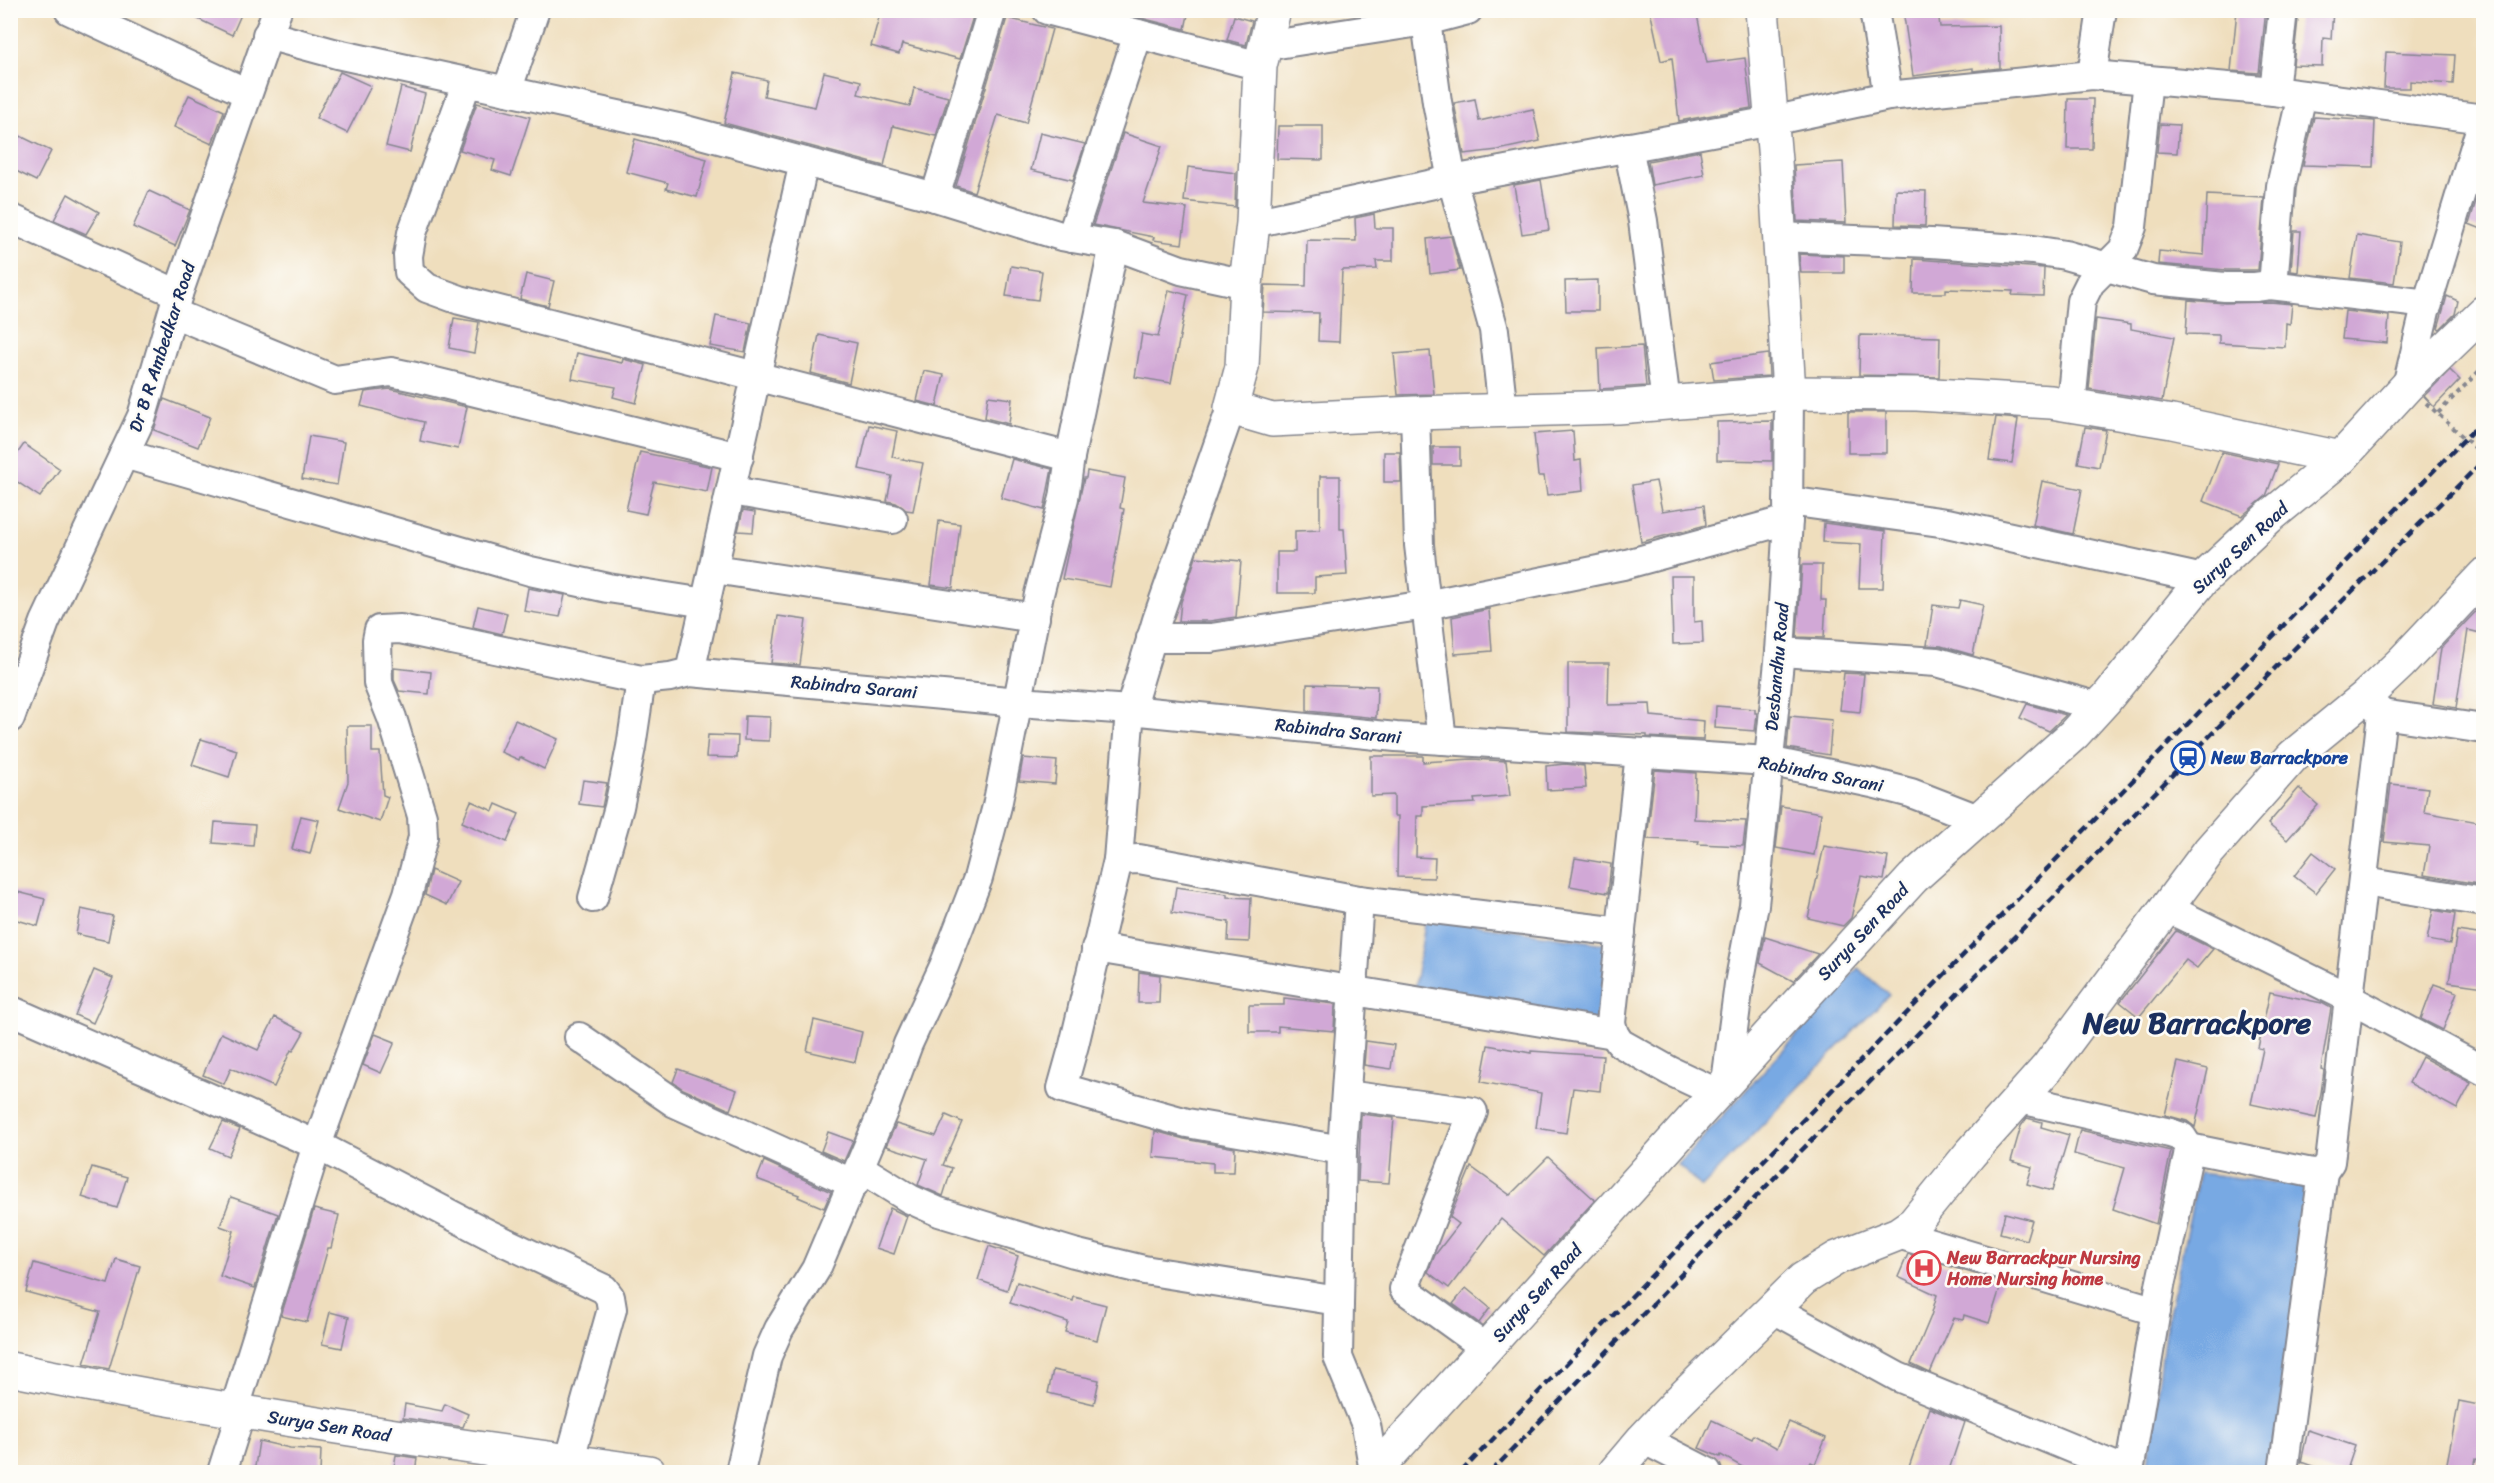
<svg xmlns="http://www.w3.org/2000/svg" width="2494" height="1483" font-family="Sriracha,sans-serif">
	<rect width="100%" height="100%" fill="#fdfcf7"/>
	<filter id="ink" filterUnits="userSpaceOnUse"><feTurbulence type="fractalNoise" baseFrequency=".0167" numOctaves="2"/><feDisplacementMap in="SourceGraphic" scale="12" xChannelSelector="R" yChannelSelector="G"/><feConvolveMatrix kernelMatrix="1 2 1 2 8 2 1 2 1" color-interpolation-filters="sRGB"/></filter>
	<filter id="wash" filterUnits="userSpaceOnUse"><feTurbulence type="fractalNoise" baseFrequency=".008" numOctaves="4" result="noise"/><feDisplacementMap in="SourceGraphic" scale="24" xChannelSelector="R" yChannelSelector="G"/><feGaussianBlur stdDeviation="1.35" result="paint"/><feColorMatrix in="noise" values="0 0 0 0 0 0 0 0 0 0 0 0 0 0 0 0 0 1.4 0 .05"/><feComposite in="paint" operator="in"/></filter>
	<g filter="url(#wash)">
		<rect width="100%" height="100%" fill="#efdebd"/>
		<!-- water -->
		<g fill="#78a9e3" stroke="#4a6ca0" stroke-width="1.5">
			<polygon points="1426,918 1611,945 1602,1023 1414,991"/>
			<polygon points="1858,968 1889,995 1702,1187 1678,1165"/>
			<polygon points="2199,1173 2312,1187 2272,1472 2147,1472 2165,1333"/>
		</g>
		<g id="blocks">
			<!-- building -->
			<g fill="#d1a8d6">
				<polygon points="179,10 243,10 232,35"/>
				<polygon points="881,10 975,10 960,59 902,44 899,54 871,46"/>
				<polygon points="1134,10 1189,10 1185,29 1133,16"/>
				<polygon points="1650,10 1696,10 1707,63 1745,58 1751,108 1679,121 1672,58 1661,61"/>
				<polygon points="1903,10 1938,10 1940,27 1999,26 2000,68 1973,71 1973,68 1913,76"/>
				<polygon points="2237,10 2266,10 2259,73 2231,71"/>
				<polygon points="2299,10 2333,10 2331,39 2323,38 2322,66 2293,65"/>
				<polygon points="1234,16 1252,21 1246,45 1227,40"/>
				<polygon points="1007,18 1052,29 1026,123 998,115 974,192 956,186"/>
				<polygon points="2386,52 2455,55 2453,84 2410,81 2410,88 2384,88"/>
				<polygon points="340,72 371,86 347,133 316,118"/>
				<polygon points="824,72 861,81 858,94 910,106 914,88 948,97 936,136 893,126 884,166 724,123 735,73 767,80 764,96 815,107"/>
				<polygon points="401,87 425,94 410,152 386,146"/>
				<polygon points="189,95 224,111 212,144 174,127"/>
				<polygon points="1475,99 1479,121 1533,109 1540,141 1498,150 1464,154 1454,103"/>
				<polygon points="2068,99 2093,99 2092,149 2067,149"/>
				<polygon points="477,103 530,117 511,176 492,170 495,160 460,150"/>
				<polygon points="2314,117 2375,121 2373,167 2303,165"/>
				<polygon points="2160,124 2179,125 2177,153 2157,152"/>
				<polygon points="1278,126 1323,126 1323,160 1277,159"/>
				<polygon points="10,131 51,151 36,181 10,168"/>
				<polygon points="1040,133 1085,144 1073,180 1031,170"/>
				<polygon points="1123,133 1162,146 1143,203 1187,208 1182,244 1153,240 1154,237 1093,225"/>
				<polygon points="635,139 707,159 697,197 666,189 668,183 626,172"/>
				<polygon points="1700,151 1704,175 1652,185 1648,161"/>
				<polygon points="1843,162 1846,223 1797,221 1794,165"/>
				<polygon points="1188,167 1236,173 1235,207 1184,201"/>
				<polygon points="2484,175 2484,230 2469,224"/>
				<polygon points="1541,180 1549,230 1522,234 1514,185"/>
				<polygon points="1896,190 1926,191 1925,226 1895,225"/>
				<polygon points="149,191 190,210 175,246 133,227"/>
				<polygon points="68,194 99,212 86,234 54,220"/>
				<polygon points="2207,195 2264,198 2258,270 2226,270 2158,264 2159,251 2204,255"/>
				<polygon points="1374,214 1375,228 1393,228 1393,261 1376,261 1377,269 1342,270 1339,342 1318,341 1319,313 1263,312 1265,285 1306,286 1307,240 1356,241 1355,218"/>
				<polygon points="2294,231 2301,231 2298,272 2291,271"/>
				<polygon points="2357,235 2400,242 2394,283 2350,278"/>
				<polygon points="1451,236 1460,270 1430,274 1427,239"/>
				<polygon points="1799,254 1844,256 1844,273 1801,273"/>
				<polygon points="1914,259 2044,268 2043,296 2012,295 2013,291 1946,289 1946,293 1913,293"/>
				<polygon points="1011,266 1042,271 1038,300 1006,296"/>
				<polygon points="526,274 554,281 548,306 520,299"/>
				<polygon points="1598,280 1598,311 1566,311 1565,281"/>
				<polygon points="1169,290 1188,295 1171,383 1135,377 1142,334 1158,337"/>
				<polygon points="2447,296 2458,301 2455,314 2440,329 2438,328"/>
				<polygon points="2188,300 2225,303 2270,302 2292,304 2290,324 2286,323 2285,347 2219,343 2219,335 2186,334"/>
				<polygon points="2345,311 2389,316 2387,343 2342,339"/>
				<polygon points="716,316 751,323 745,352 710,346"/>
				<polygon points="454,318 479,322 474,353 449,348"/>
				<polygon points="2096,319 2131,324 2131,329 2174,337 2162,401 2089,389"/>
				<polygon points="819,335 857,343 849,383 811,373"/>
				<polygon points="1860,335 1940,337 1939,377 1859,375"/>
				<polygon points="1642,346 1646,386 1600,389 1598,348"/>
				<polygon points="1430,351 1434,394 1398,395 1394,354"/>
				<polygon points="577,353 622,363 623,359 646,365 636,403 613,397 616,387 572,379"/>
				<polygon points="1768,354 1769,376 1714,380 1711,362"/>
				<polygon points="2450,370 2460,380 2434,407 2424,396"/>
				<polygon points="924,371 944,375 937,406 917,401"/>
				<polygon points="390,389 467,407 458,449 420,441 424,422 361,406 365,392"/>
				<polygon points="988,396 1012,399 1009,424 985,418"/>
				<polygon points="164,399 210,417 198,447 154,430"/>
				<rect x="1848" y="412" width="38" height="41"/>
				<polygon points="1996,417 2018,419 2012,463 1989,460"/>
				<polygon points="1772,421 1772,461 1717,460 1717,422"/>
				<polygon points="869,425 897,431 892,457 923,463 913,511 906,510 896,503 887,501 892,476 859,469"/>
				<polygon points="2085,427 2106,430 2099,467 2078,463"/>
				<polygon points="1573,431 1575,461 1581,460 1583,491 1547,495 1544,476 1538,476 1534,434"/>
				<polygon points="309,436 344,442 337,485 302,479"/>
				<polygon points="24,444 60,469 40,497 10,477 10,464"/>
				<rect x="1433" y="447" width="27" height="18"/>
				<polygon points="640,452 712,467 707,492 654,482 646,514 626,510"/>
				<polygon points="1384,452 1400,452 1401,482 1384,482"/>
				<polygon points="2222,452 2278,464 2266,496 2242,516 2203,501"/>
				<polygon points="1012,459 1052,469 1044,510 1001,498"/>
				<polygon points="1087,471 1125,478 1120,508 1124,509 1110,587 1062,579 1084,478 1086,478"/>
				<polygon points="1320,476 1340,476 1340,529 1344,529 1347,575 1315,577 1315,593 1277,593 1277,552 1295,552 1295,531 1320,530"/>
				<polygon points="1656,481 1662,511 1704,505 1706,525 1641,542 1632,485"/>
				<polygon points="2042,481 2082,489 2073,534 2033,525"/>
				<polygon points="743,510 755,512 753,532 738,531"/>
				<polygon points="939,521 960,524 953,588 931,585"/>
				<polygon points="1824,523 1885,531 1883,588 1859,588 1861,544 1823,542"/>
				<polygon points="1196,557 1241,561 1236,617 1210,621 1179,621 1181,602"/>
				<polygon points="1802,565 1822,565 1821,600 1826,600 1824,638 1797,637"/>
				<polygon points="1671,576 1694,576 1694,622 1702,621 1703,643 1673,644"/>
				<polygon points="528,588 565,595 560,617 524,611"/>
				<polygon points="1960,600 1983,605 1973,655 1941,646 1927,645 1933,605 1958,608"/>
				<polygon points="2484,603 2484,634 2468,630 2456,708 2433,704 2441,648"/>
				<polygon points="478,606 507,613 502,634 473,627"/>
				<polygon points="1489,609 1492,651 1455,654 1452,617"/>
				<polygon points="778,616 806,620 800,665 771,663"/>
				<polygon points="1568,663 1609,663 1608,705 1650,704 1651,716 1704,721 1703,740 1647,737 1647,735 1568,732"/>
				<polygon points="394,668 431,672 429,694 399,691 394,680"/>
				<polygon points="1844,673 1864,674 1860,712 1840,710"/>
				<polygon points="1307,684 1377,686 1376,718 1307,711"/>
				<polygon points="2027,704 2066,715 2049,731 2020,718"/>
				<polygon points="1716,706 1755,709 1755,713 1757,713 1755,731 1715,728"/>
				<polygon points="745,716 770,717 769,741 744,740"/>
				<polygon points="1790,716 1832,720 1829,755 1787,748"/>
				<polygon points="515,720 558,739 544,769 520,757 519,760 501,752"/>
				<polygon points="347,726 372,726 372,752 380,752 383,795 388,797 380,822 339,808 348,782"/>
				<polygon points="708,735 738,736 737,758 706,757"/>
				<polygon points="201,739 237,750 229,777 192,765"/>
				<polygon points="1371,756 1423,756 1423,762 1472,759 1506,761 1510,796 1474,799 1475,803 1423,806 1423,816 1417,816 1416,857 1435,858 1434,878 1397,877 1398,816 1394,816 1394,795 1371,796"/>
				<polygon points="1023,758 1057,761 1055,784 1019,781"/>
				<polygon points="1565,764 1584,766 1586,788 1547,790 1546,766"/>
				<polygon points="1655,770 1696,773 1694,819 1746,821 1743,846 1698,844 1699,841 1647,839"/>
				<polygon points="583,780 607,783 602,807 579,804"/>
				<polygon points="2391,784 2428,788 2424,812 2484,823 2484,885 2424,875 2429,846 2384,842"/>
				<polygon points="2299,788 2318,805 2287,840 2268,824"/>
				<polygon points="471,801 493,811 496,804 519,814 507,842 462,822"/>
				<polygon points="1781,806 1821,813 1814,855 1776,848"/>
				<polygon points="301,816 319,820 310,854 292,849"/>
				<polygon points="215,822 255,825 253,846 213,843"/>
				<polygon points="1824,846 1888,857 1884,880 1861,876 1851,918 1843,926 1808,918"/>
				<polygon points="2313,852 2335,869 2316,893 2294,876"/>
				<polygon points="1575,858 1611,864 1608,893 1570,886"/>
				<polygon points="431,870 458,882 447,905 425,895"/>
				<polygon points="1176,887 1227,894 1227,897 1251,898 1249,942 1228,941 1229,922 1172,913"/>
				<polygon points="10,890 45,899 38,926 10,918"/>
				<polygon points="81,909 113,916 108,941 76,934"/>
				<polygon points="2433,910 2455,914 2450,944 2427,940"/>
				<polygon points="2176,931 2213,949 2197,968 2186,960 2139,1017 2120,1002"/>
				<polygon points="2457,931 2484,935 2484,987 2449,982"/>
				<polygon points="1765,937 1818,954 1793,981 1760,963"/>
				<polygon points="94,970 113,978 93,1023 75,1015"/>
				<polygon points="1139,972 1160,975 1159,1003 1138,1003"/>
				<polygon points="2434,984 2457,992 2443,1030 2421,1019"/>
				<polygon points="2270,992 2322,1003 2331,1008 2321,1069 2324,1070 2321,1093 2316,1118 2251,1104 2263,1049 2258,1048"/>
				<polygon points="1284,998 1335,1004 1334,1031 1278,1026 1278,1032 1249,1032 1249,1005 1284,1005"/>
				<polygon points="275,1017 304,1032 293,1051 291,1050 274,1087 231,1068 224,1084 203,1075 221,1033 258,1050"/>
				<polygon points="814,1020 862,1032 855,1062 807,1051"/>
				<polygon points="375,1034 395,1042 381,1073 363,1065"/>
				<polygon points="1366,1041 1394,1045 1391,1069 1364,1065"/>
				<polygon points="1488,1045 1531,1053 1531,1051 1603,1056 1600,1091 1573,1088 1566,1133 1536,1128 1541,1093 1481,1082"/>
				<polygon points="2422,1057 2471,1083 2457,1109 2409,1083"/>
				<polygon points="2178,1062 2208,1069 2195,1127 2187,1121 2165,1115"/>
				<polygon points="678,1069 737,1090 730,1110 683,1089 673,1082"/>
				<polygon points="1361,1114 1394,1118 1389,1183 1358,1181"/>
				<polygon points="946,1115 962,1122 943,1165 952,1168 943,1196 918,1185 927,1159 886,1146 896,1124 936,1136"/>
				<polygon points="2027,1118 2042,1122 2041,1127 2069,1135 2052,1191 2027,1184 2032,1167 2011,1161 2021,1126"/>
				<polygon points="223,1122 240,1129 228,1156 210,1148"/>
				<polygon points="2080,1130 2171,1151 2156,1224 2113,1209 2125,1168 2074,1154"/>
				<polygon points="1155,1131 1184,1139 1235,1148 1234,1172 1213,1172 1213,1163 1153,1157"/>
				<polygon points="828,1132 853,1141 844,1161 821,1151"/>
				<polygon points="1548,1157 1595,1200 1544,1256 1501,1219 1449,1288 1428,1272 1435,1255 1459,1224 1450,1217 1471,1167 1510,1195"/>
				<polygon points="764,1161 831,1192 824,1208 798,1197 799,1195 757,1179"/>
				<polygon points="92,1167 127,1177 117,1208 82,1197"/>
				<polygon points="231,1197 278,1214 255,1288 220,1276 234,1231 220,1226"/>
				<polygon points="890,1208 907,1216 894,1254 876,1248"/>
				<polygon points="314,1209 339,1215 331,1248 328,1248 307,1322 281,1316"/>
				<polygon points="2005,1213 2032,1220 2026,1240 2000,1233"/>
				<polygon points="989,1246 1018,1256 1007,1290 978,1280"/>
				<polygon points="1908,1254 2002,1282 1989,1323 1964,1315 1963,1320 1954,1318 1930,1373 1911,1364 1931,1316 1937,1295 1898,1277"/>
				<polygon points="116,1259 140,1266 109,1369 84,1364 100,1312 26,1292 34,1263 108,1284"/>
				<polygon points="1017,1282 1073,1301 1074,1297 1106,1305 1097,1340 1065,1332 1068,1322 1010,1303"/>
				<polygon points="1466,1288 1490,1308 1479,1323 1453,1304"/>
				<polygon points="330,1312 349,1317 342,1348 322,1344"/>
				<polygon points="1053,1370 1099,1380 1094,1404 1048,1393"/>
				<polygon points="2459,1401 2484,1406 2484,1460 2476,1459 2473,1473 2445,1473"/>
				<polygon points="405,1404 442,1411 445,1404 468,1414 463,1427 411,1419 403,1418"/>
				<polygon points="1929,1408 1965,1422 1948,1473 1907,1473"/>
				<polygon points="1712,1420 1752,1439 1754,1435 1777,1448 1789,1422 1826,1438 1815,1464 1811,1462 1805,1473 1753,1473 1721,1455 1720,1457 1699,1448"/>
				<polygon points="2308,1430 2355,1446 2346,1473 2332,1473 2301,1462"/>
				<polygon points="259,1441 290,1448 321,1450 320,1473 254,1473"/>
				<polygon points="396,1455 417,1458 415,1473 393,1473"/>
			</g>
		</g>
	</g>
	<g filter="url(#ink)">
		<use href="#blocks" fill-opacity="0" stroke="#85868e" stroke-width="1.5"/>
		<g fill="none" stroke-linecap="round" stroke-linejoin="round">
			<defs>
				<g id="minor">
					<polyline points="69,10 247,93"/>
					<polyline points="1047,10 1260,66"/>
					<polyline points="1874,10 1888,96"/>
					<polyline points="1426,21 1437,102 1452,180 1494,330 1503,411"/>
					<polyline points="267,35 337,54 682,129 935,197 1061,236 1114,245 1181,270 1246,284"/>
					<polyline points="1265,46 1426,21 1468,10"/>
					<polyline points="2092,75 2102,10"/>
					<polyline points="467,82 412,233 408,256 409,272 427,288 460,300 1070,457"/>
					<polyline points="507,91 535,10"/>
					<polyline points="2274,91 2283,10"/>
					<polyline points="1628,147 1643,221 1666,403"/>
					<polyline points="935,197 992,10"/>
					<polyline points="10,218 178,294"/>
					<polyline points="1253,223 1452,180 1771,121 1888,96 2092,75 2274,91 2484,119"/>
					<polyline points="1779,237 1931,243 2033,250 2065,255 2153,280 2225,287 2255,287 2270,285 2274,274 2281,186 2302,95"/>
					<polyline points="1071,238 1138,34"/>
					<polyline points="2270,285 2428,304"/>
					<polyline points="173,313 335,380 391,372 415,377 739,457"/>
					<polyline points="2407,386 2425,311 2484,117"/>
					<polyline points="2071,405 2081,301 2090,283 2123,250 2132,227 2148,80"/>
					<polyline points="1415,413 1419,545 1442,740"/>
					<polyline points="124,454 530,571 608,588 706,603"/>
					<polyline points="732,491 893,519"/>
					<polyline points="1788,501 1947,523 2203,579"/>
					<polyline points="714,569 1035,618"/>
					<polyline points="1151,638 1211,638 1426,605 1623,565 1788,520"/>
					<polyline points="1780,652 1937,662 2099,707"/>
					<polyline points="690,672 1019,702 1130,710 1396,737 1768,761 1872,783 1911,793 1978,819"/>
					<polyline points="2382,714 2484,729"/>
					<polyline points="10,718 45,622 142,416 178,294 277,10"/>
					<polyline points="1640,753 1611,1023 1614,1034 1620,1043 1670,1071 1717,1093"/>
					<polyline points="1118,860 1130,710 1157,620 1231,408"/>
					<polyline points="2364,882 2484,902"/>
					<polyline points="593,898 619,807 631,747 641,680"/>
					<polyline points="1359,900 1342,1150 1338,1357 1366,1425 1374,1472"/>
					<polyline points="2165,907 2337,992 2484,1071"/>
					<polyline points="1096,948 1614,1034"/>
					<polyline points="10,1010 317,1145 488,1234 604,1289 610,1297 612,1309 569,1462"/>
					<polyline points="579,1037 675,1103 854,1184"/>
					<polyline points="1726,1082 1739,984 1754,905 1780,652 1788,520 1789,393"/>
					<polyline points="1346,1095 1473,1112 1404,1289 1487,1349"/>
					<polyline points="2020,1099 2170,1133 2182,1137 2189,1148 2188,1156 2160,1286 2129,1472"/>
					<polyline points="2189,1148 2312,1173 2323,1172 2330,1162 2382,714 2365,697"/>
					<polyline points="1342,1150 1187,1123 1062,1088 1074,1045 1118,860 1139,859 1359,900 1621,932"/>
					<polyline points="860,1168 910,1199 939,1212 1074,1253 1144,1270 1338,1301"/>
					<polyline points="1898,1234 2156,1311"/>
					<polyline points="1772,1308 1898,1377 2129,1472"/>
					<polyline points="234,1411 317,1145 408,894 423,837 422,816 392,718 378,683 377,640 379,630 400,629 641,680 670,677 690,672 804,162"/>
					<polyline points="1643,1439 1707,1472"/>
					<polyline points="222,1472 241,1412"/>
					<polyline points="740,1472 767,1356 779,1329 816,1269 884,1109 908,1044 944,966 978,878 997,806 1039,594 1064,498 1070,457 1114,245"/>
					<polyline points="2283,1472 2323,1172"/>
				</g>
				<g id="tertiary">
					<polyline points="1274,10 1260,66 1253,223 1246,284 1242,367 1231,408 1272,420 1415,413 1618,407 1789,393 1917,394 2051,402 2172,422 2341,458"/>
					<polyline points="1762,10 1775,161 1789,393"/>
					<path d="M10 1369C222 1412 435 1443 649 1472"/>
					<polyline points="1374,1472 1778,1025 1913,878 2074,734 2106,699 2203,579 2268,518 2341,458 2407,386 2484,312"/>
					<polyline points="1615,1472 1643,1439 1678,1402 1803,1279 1837,1258 1898,1234 1914,1223 1970,1154 2047,1068 2209,851 2293,756 2365,697 2401,663 2484,575"/>
				</g>
			</defs>
			<!-- minor casing -->
			<use href="#minor" stroke="#85868e" stroke-width="32"/>
			<!-- tertiary casing -->
			<use href="#tertiary" stroke="#85868e" stroke-width="36"/>
			<!-- path -->
			<g stroke="#85868e" stroke-width="4" stroke-dasharray="4.5 4.5" stroke-linecap="butt">
				<polyline points="2426,403 2484,456"/>
				<polyline points="2438,413 2484,366"/>
			</g>
			<!-- minor -->
			<use href="#minor" stroke="#fff" stroke-width="28"/>
			<!-- tertiary -->
			<use href="#tertiary" stroke="#fff" stroke-width="33"/>
			<!-- rail -->
			<g stroke="#1b2f5e" stroke-width="4.5" stroke-dasharray="9 4.5" stroke-linecap="butt">
				<polyline points="1461,1472 2484,419"/>
				<polyline points="1491,1472 1779,1173 2073,878 2276,667 2484,460"/>
			</g>
		</g>
	</g>
	<!-- icons -->
	<defs>
		<symbol id="station-ring" viewBox="-11 -11 22 22"><circle r="9.5" fill="#fdfcf7" stroke="#1a4fb4" stroke-width="1.5"/><path d="M-3-6H3Q5-6 5-4V2Q5 4 3 4L4.5 6H3L1.5 4h-3L-3 6H-4.5L-3 4Q-5 4-5 2V-4Q-5-6-3-6ZM-3.5-4v3h7v-3ZM-3.5 1v1.5H-2V1ZM2 1v1.5H3.5V1Z" fill="#1a4fb4"/></symbol>
		<symbol id="hospital-ring" viewBox="-11 -11 22 22"><circle r="9.5" fill="#fdfcf7" stroke="#e0444e" stroke-width="1.5"/><path d="M-5-5h3v3.5h4V-5h3V5h-3V1.5h-4V5h-3Z" fill="#e0444e"/></symbol>
	</defs>
	<g fill-rule="evenodd">
		<use href="#station-ring" x="2169" y="739" width="38" height="38"/>
		<use href="#hospital-ring" x="1905" y="1249" width="38" height="38"/>
	</g>
	<g text-anchor="middle" dominant-baseline="central" stroke-width="5" stroke-linejoin="round" paint-order="stroke">
		<!-- street labels -->
		<g font-size="18" fill="#1b2f5e" stroke="#fdfcf7">
			<text transform="translate(162 347) rotate(-72)">Dr B R Ambedkar Road</text>
			<text transform="translate(2240 548) rotate(-43)">Surya Sen Road</text>
			<text transform="translate(1777 667) rotate(-85)">Desbandhu Road</text>
			<text transform="translate(854 687) rotate(5)">Rabindra Sarani</text>
			<text transform="translate(1338 731) rotate(6)">Rabindra Sarani</text>
			<text transform="translate(1821 774) rotate(11)">Rabindra Sarani</text>
			<text transform="translate(1863 932) rotate(-47)">Surya Sen Road</text>
			<text transform="translate(1537 1293) rotate(-48)">Surya Sen Road</text>
			<text transform="translate(329 1426) rotate(9)">Surya Sen Road</text>
		</g>
		<!-- transit labels -->
		<g font-size="18" font-weight="bold" fill="#164399" stroke="#fdfcf7" text-anchor="start">
			<text x="2211" y="758">New Barrackpore</text>
		</g>
		<!-- health labels -->
		<g font-size="18" font-weight="bold" fill="#be3a42" stroke="#fdfcf7" text-anchor="start">
			<text x="1947" y="1258">New Barrackpur Nursing<tspan x="1947" dy="21">Home Nursing home</tspan></text>
		</g>
		<!-- town labels -->
		<g font-size="30" font-weight="bold" fill="#1b2f5e" stroke="#fdfcf7">
			<text x="2197" y="1023">New Barrackpore</text>
		</g>
	</g>
	<!-- margin -->
	<rect width="2494" height="1483" fill="none" stroke="#fdfcf7" stroke-width="36"/>
</svg>
